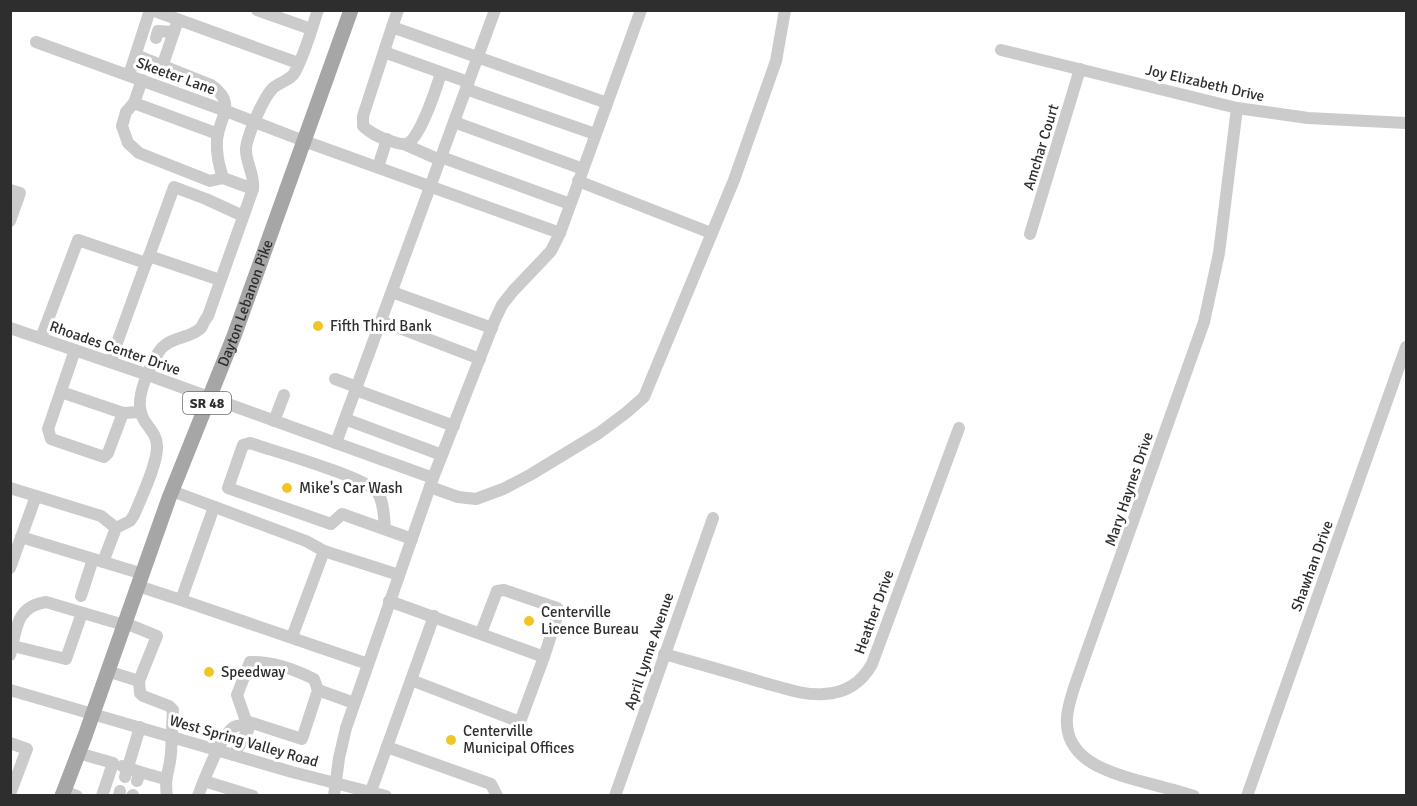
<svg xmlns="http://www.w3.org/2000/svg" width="1417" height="806" font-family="Signika,sans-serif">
	<rect width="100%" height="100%" fill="#fff"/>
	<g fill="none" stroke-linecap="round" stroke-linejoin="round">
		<!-- minor -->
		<g stroke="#cbcbcb" stroke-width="12">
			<polyline points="152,10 298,63"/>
			<polyline points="257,10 311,29"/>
			<polyline points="398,10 392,27 607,103"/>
			<path d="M392 27 363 116V126C370 133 377 136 387 140 392 141 400 145 406 144 419 142 437 86 441 73"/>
			<polyline points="156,38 158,31 174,32"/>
			<polyline points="36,42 226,111 304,141 560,233"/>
			<polyline points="1001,50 1237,108 1308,118 1406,123"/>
			<polyline points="384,52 468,82"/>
			<path d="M136 55 211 85C238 104 219 117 217 140 216 154 219 165 223 178"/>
			<polyline points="163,64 178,20"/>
			<polyline points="129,75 150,10"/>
			<polyline points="142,80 134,103 218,134"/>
			<polyline points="466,89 595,134"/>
			<polyline points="134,103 126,112 122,126 128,143 139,153 210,181 223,178 253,189"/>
			<polyline points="454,122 583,169"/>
			<polyline points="406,145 440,160"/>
			<polyline points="441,157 570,204"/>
			<polyline points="378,167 387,139"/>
			<polyline points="578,181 711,233"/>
			<polyline points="10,190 20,193 10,221"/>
			<polyline points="1030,234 1080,69"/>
			<polyline points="149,256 174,187 206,199 243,216"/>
			<polyline points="146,263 149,256 220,280"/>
			<polyline points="392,292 492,328"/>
			<polyline points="381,321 480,359"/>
			<polyline points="10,328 148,375 433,478"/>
			<polyline points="41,338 78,240 146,263 110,362"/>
			<polyline points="75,350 48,429 51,439 104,457 108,453 123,413"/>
			<polyline points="335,379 357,387"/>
			<polyline points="356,390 454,426"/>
			<polyline points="61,392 123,413 141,412"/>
			<polyline points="345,419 442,455"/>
			<polyline points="274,421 284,395"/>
			<polyline points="336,443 495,10"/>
			<polyline points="430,487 458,497 476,499 503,489 530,475 599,433 627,412 644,397 734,180 776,61 785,10"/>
			<polyline points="10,488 101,516 116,528"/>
			<polyline points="172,491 306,541 324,551"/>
			<polyline points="214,507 181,600 368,664"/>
			<path d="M385 528C384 518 384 501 377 492 366 477 273 451 250 443L243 445 228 488 331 524 342 514 412 539"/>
			<polyline points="21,537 143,574"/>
			<path d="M103 562 116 528 130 521 134 515C141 498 158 463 157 446 157 434 148 428 143 418 133 400 149 369 158 353 168 336 188 340 201 328 203 325 205 319 208 316L253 189C255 174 245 162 246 148 248 134 263 98 273 88 280 82 291 80 295 72 305 54 311 30 318 10"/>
			<polyline points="10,568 36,496"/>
			<polyline points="138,586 181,600"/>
			<polyline points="81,596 93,559"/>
			<polyline points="125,623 157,636 139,681"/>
			<polyline points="481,633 497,591 504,590 557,608 559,610 544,657"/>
			<polyline points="292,637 324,551 399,575"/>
			<polyline points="13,646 66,659 82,613"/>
			<path d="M664 654C696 663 729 672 761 682 781 687 804 696 824 694 846 693 862 682 872 664L959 428"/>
			<path d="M10 655C17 629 15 607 46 602L124 625"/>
			<path d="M107 671 139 681 140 693 143 696 169 706 173 710C172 725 172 739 171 753 170 770 164 776 167 796"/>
			<polyline points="411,680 434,616"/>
			<polyline points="10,690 292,772 386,796"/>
			<path d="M246 721 237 695 250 662C273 661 294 669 314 679L318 690"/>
			<polyline points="10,743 27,749 10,794"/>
			<polyline points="387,747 491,784 497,796"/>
			<polyline points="78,753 113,763 102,796"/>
			<polyline points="234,755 248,730 243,725"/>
			<polyline points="122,766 140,772 137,781"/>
			<polyline points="140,772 165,779"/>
			<polyline points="125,777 140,727"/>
			<polyline points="204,781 253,796"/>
			<polyline points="64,791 77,796"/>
			<polyline points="371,791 411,680 520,722 544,657 389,601"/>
			<polyline points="119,796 120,791"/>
			<polyline points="132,796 133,795"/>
			<path d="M198 796C203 782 222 733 234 727 235 726 242 725 243 725L246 721 302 739 318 690 354 703"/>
			<polyline points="334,796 339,758 346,728 433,478 494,322 502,305 513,291 551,251 560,233 641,10"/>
			<polyline points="615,796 713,518"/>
			<path d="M1194 796C1175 790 1155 785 1136 780 1104 771 1064 758 1067 717 1069 697 1078 678 1084 659L1204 322 1219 253 1237 108"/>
			<polyline points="1247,796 1406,347"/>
		</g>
		<!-- major -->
		<path stroke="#a6a6a6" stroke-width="15" id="s1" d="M62 796 85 736 169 498 234 336 351 10"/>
	</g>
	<!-- markers -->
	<g fill="#f1c624" stroke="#fff" stroke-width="2">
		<circle cx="318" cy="326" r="6"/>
		<circle cx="287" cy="488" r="6"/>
		<circle cx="529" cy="621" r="6"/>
		<circle cx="209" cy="672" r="6"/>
		<circle cx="451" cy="740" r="6"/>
	</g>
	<g text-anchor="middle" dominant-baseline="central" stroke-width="6" stroke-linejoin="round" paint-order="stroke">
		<!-- shield labels -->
		<rect fill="#fff" stroke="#6d6d6d" stroke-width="1.5" x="183" y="392" width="48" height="22" rx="4.5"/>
		<g font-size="14" font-weight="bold" fill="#2e2e2e">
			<text x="207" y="403">SR 48</text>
		</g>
		<!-- street labels -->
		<g font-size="15" fill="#2e2e2e" stroke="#fff">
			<text transform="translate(176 76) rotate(20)">Skeeter Lane</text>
			<text transform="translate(1205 83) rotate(13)">Joy Elizabeth Drive</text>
			<text transform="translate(1041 147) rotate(-73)">Amchar Court</text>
			<text stroke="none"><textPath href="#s1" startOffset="526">Dayton Lebanon Pike</textPath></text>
			<text transform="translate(115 348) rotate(19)">Rhoades Center Drive</text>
			<text transform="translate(1129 489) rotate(-71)">Mary Haynes Drive</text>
			<text transform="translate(1312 566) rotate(-70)">Shawhan Drive</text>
			<text transform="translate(874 612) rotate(-70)">Heather Drive</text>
			<text transform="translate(649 651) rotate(-71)">April Lynne Avenue</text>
			<text transform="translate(244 741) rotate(16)">West Spring Valley Road</text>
		</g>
		<!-- poi labels -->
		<g font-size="15" fill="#2e2e2e" stroke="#fff" text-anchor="start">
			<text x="330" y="326">Fifth Third Bank</text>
			<text x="299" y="488">Mike's Car Wash</text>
			<text x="541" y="612">Centerville<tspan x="541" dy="17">Licence Bureau</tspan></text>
			<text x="221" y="672">Speedway</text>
			<text x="463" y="731">Centerville<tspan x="463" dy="17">Municipal Offices</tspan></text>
		</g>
	</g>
	<!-- border -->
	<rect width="1417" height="806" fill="none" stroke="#2e2e2e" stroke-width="24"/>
</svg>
